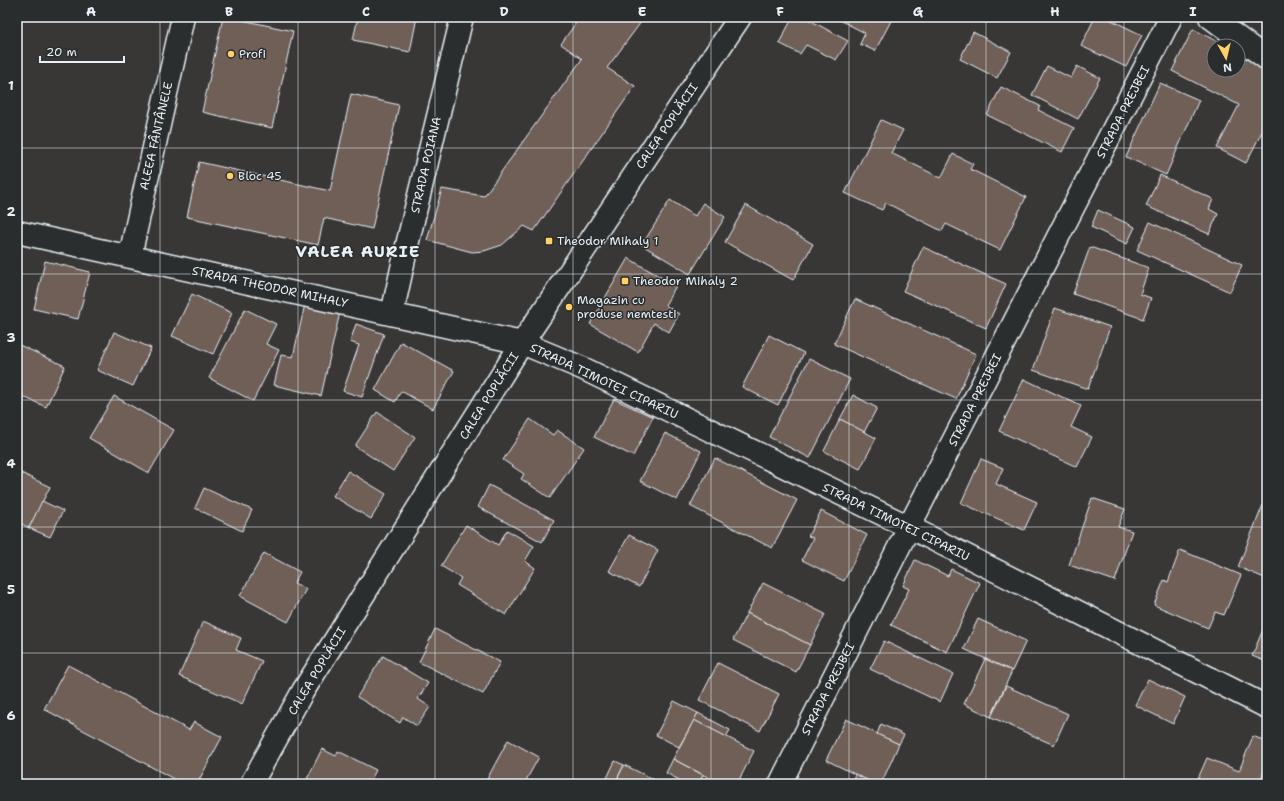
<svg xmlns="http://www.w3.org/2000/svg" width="1284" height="801" font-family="'Shantell Sans',sans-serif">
	<rect width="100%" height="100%" fill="#383736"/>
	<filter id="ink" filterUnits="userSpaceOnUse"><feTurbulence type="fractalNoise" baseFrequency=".025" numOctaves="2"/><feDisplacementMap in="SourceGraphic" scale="8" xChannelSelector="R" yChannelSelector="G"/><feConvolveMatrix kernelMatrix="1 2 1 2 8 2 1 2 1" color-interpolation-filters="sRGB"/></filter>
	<g filter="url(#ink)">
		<!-- building -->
		<g fill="#6f5e57" stroke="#e8f1f8">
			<polygon points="223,17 228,17 293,31 272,128 202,112"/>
			<polygon points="358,17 417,17 410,52 353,40"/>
			<polygon points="580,17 644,18 607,68 635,86 534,231 524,226 502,245 484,251 472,252 427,240 442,189 484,196 582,59 561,44"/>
			<polygon points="793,17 804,17 848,41 836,60 806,45 800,54 779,43"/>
			<polygon points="834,17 893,17 875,51 860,44 865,33"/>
			<polygon points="1095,17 1105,17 1142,35 1126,67 1081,46"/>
			<polygon points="1193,29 1226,46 1214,46 1214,70 1238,70 1238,52 1267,67 1267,122 1246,163 1217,148 1239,105 1172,71"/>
			<polygon points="973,32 1011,52 997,78 960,59"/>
			<polygon points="1047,66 1071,78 1077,66 1100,78 1078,119 1032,95"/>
			<polygon points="1160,83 1199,100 1166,175 1126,157"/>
			<polygon points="1001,87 1040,106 1038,110 1074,128 1062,152 987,115"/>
			<polygon points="351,94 399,105 372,229 324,218 318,245 187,217 199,162 330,191"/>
			<polygon points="881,120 903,130 891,153 941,178 953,154 973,164 970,169 1026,197 1000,250 946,224 942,231 886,203 882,210 845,193"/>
			<polygon points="1160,175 1213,199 1209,209 1218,214 1209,234 1146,206"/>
			<polygon points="670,200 695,216 703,203 725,217 690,274 642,245"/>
			<polygon points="746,205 813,244 793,280 725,242"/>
			<polygon points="1098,210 1135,227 1127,244 1091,227"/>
			<polygon points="1150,222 1242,265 1230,292 1137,250"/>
			<polygon points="923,247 1006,284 986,328 903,291"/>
			<polygon points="1090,247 1149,268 1140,294 1151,298 1143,319 1073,294"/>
			<polygon points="628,258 676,286 665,305 679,314 669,332 654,323 638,352 590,324"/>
			<polygon points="45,261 90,272 78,319 34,309"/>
			<polygon points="192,294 232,313 213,354 172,336"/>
			<polygon points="855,299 976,354 956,399 834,344"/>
			<polygon points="305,304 340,312 321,396 274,385 281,355 293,357"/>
			<polygon points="1055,308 1110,327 1088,389 1033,370"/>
			<polygon points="245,309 276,324 266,344 279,350 253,401 209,378"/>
			<polygon points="356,324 384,334 362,397 343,391 359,345 350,342"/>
			<polygon points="114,332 151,348 133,386 97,370"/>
			<polygon points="769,335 804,353 778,405 742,387"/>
			<polygon points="401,342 454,371 433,409 401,391 395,402 375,390"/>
			<polygon points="17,344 65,366 46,407 17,394"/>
			<polygon points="809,359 850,379 810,458 769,437"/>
			<polygon points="1024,379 1081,406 1071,427 1092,437 1077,467 999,431"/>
			<polygon points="853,395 877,408 864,432 840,419"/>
			<polygon points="114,396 174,430 149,473 89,438"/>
			<polygon points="614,399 653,417 633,456 594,437"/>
			<polygon points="377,412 415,437 393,471 355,446"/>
			<polygon points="530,419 553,435 557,430 584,448 550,498 521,479 524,474 503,460"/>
			<polygon points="840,419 876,438 860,469 824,451"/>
			<polygon points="665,433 701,451 677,500 640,481"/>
			<polygon points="715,458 797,500 772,548 690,506"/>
			<polygon points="981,459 1003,468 996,484 1037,502 1024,530 961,503"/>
			<polygon points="348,471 386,494 371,519 333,496"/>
			<polygon points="19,472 50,487 29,528 17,521 17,476"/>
			<polygon points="489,485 554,520 542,542 478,507"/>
			<polygon points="204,488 252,510 242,531 195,508"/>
			<polygon points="1267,495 1267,579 1238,567"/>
			<polygon points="1092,498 1125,509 1118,527 1132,531 1115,581 1069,565"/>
			<polygon points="42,501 63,511 50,537 29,528"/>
			<polygon points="821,511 867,535 844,581 802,560 813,538 808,536"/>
			<polygon points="466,525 498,545 507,530 534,546 525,561 535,568 506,615 457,585 461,578 441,566"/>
			<polygon points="629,535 658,550 639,587 609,571"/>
			<polygon points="1180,550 1241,575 1224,615 1215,612 1208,628 1154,605 1164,580 1168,582"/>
			<polygon points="264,553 300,572 294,583 306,589 288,622 240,596"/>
			<polygon points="915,560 948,576 951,569 980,583 947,652 891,625 909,589 903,586"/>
			<polygon points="763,583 825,614 810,645 747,613"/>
			<polygon points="747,613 810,645 796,672 733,640"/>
			<polygon points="978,619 1026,641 1012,671 964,649"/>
			<polygon points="1267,620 1267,662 1252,656"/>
			<polygon points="203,621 241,638 236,650 262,661 242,704 179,676"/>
			<polygon points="435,629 500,662 483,694 419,662"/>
			<polygon points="884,641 953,674 940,702 870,669"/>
			<polygon points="383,656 428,683 418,699 430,707 417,726 403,717 400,723 357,697"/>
			<polygon points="985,659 1012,671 991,717 964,704"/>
			<polygon points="718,663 779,694 760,731 699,700"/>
			<polygon points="68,665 189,730 194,722 222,737 197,784 183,784 44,709"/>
			<polygon points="1148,679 1185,697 1173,724 1135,705"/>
			<polygon points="1006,686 1068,714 1054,745 991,717"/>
			<polygon points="674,701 698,713 679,747 656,735"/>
			<polygon points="698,713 730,730 726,737 694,720"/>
			<polygon points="846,719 899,744 881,784 875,784 826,760"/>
			<polygon points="694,720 754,751 737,784 721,784 673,759"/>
			<polygon points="881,724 904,735 899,744 877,734"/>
			<polygon points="1253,736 1267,742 1267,763 1259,784 1196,783 1207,758 1239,771"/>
			<polygon points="508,740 539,757 524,784 492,784 486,781"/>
			<polygon points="322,749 336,756 338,751 376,770 369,784 317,784 307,779"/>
			<polygon points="673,759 703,775 698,784 687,784 666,773"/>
			<polygon points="615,761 624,765 615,783 607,778"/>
			<polygon points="624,765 653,779 650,784 615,784"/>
			<polygon points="855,774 875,784 856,784 852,782"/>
		</g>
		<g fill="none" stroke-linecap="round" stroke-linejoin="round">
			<defs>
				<g id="minor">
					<polyline points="1210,17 1267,59"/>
					<polyline points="17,232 522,343 582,368 909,527 1267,707"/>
					<polyline points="130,256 183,17"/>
					<polyline points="392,314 408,241 462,17"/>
					<polyline points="780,784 909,527 1171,17"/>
				</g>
				<polyline id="major" points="251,784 303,691 522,343 740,17"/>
			</defs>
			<!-- minor casing -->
			<use href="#minor" stroke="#e8f1f8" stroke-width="25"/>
			<!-- major casing -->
			<use href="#major" stroke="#e8f1f8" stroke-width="25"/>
			<!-- minor -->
			<use href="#minor" stroke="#2a2d2e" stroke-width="22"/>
			<!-- major -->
			<use href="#major" stroke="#2a2d2e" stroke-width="22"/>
		</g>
	</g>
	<!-- grid -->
	<path fill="none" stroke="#e8f1f8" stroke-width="1" stroke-opacity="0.55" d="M160 17V784M298 17V784M435 17V784M573 17V784M711 17V784M849 17V784M986 17V784M1124 17V784M17 148H1267M17 274H1267M17 400H1267M17 527H1267M17 653H1267"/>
	<!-- markers -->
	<g fill="#ffd166" stroke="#2a2d2e" stroke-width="1.5">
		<circle cx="231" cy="54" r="4"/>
		<circle cx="230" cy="176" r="4"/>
		<rect x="545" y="237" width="8" height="8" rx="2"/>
		<rect x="621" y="277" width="8" height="8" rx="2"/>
		<circle cx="569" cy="307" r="4"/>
	</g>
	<g text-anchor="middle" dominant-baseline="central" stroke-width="3" stroke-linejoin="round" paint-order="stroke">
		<!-- poi labels -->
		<g font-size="12" fill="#e8f1f8" stroke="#2a2d2e" text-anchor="start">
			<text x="239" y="54">Profi</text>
			<text x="238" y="176">Bloc 45</text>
			<text x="557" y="241">Theodor Mihaly 1</text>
			<text x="633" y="281">Theodor Mihaly 2</text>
			<text x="577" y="300">Magazin cu<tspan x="577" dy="14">produse nemtesti</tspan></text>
		</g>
		<!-- street labels -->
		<g font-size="12" fill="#e8f1f8" stroke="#2a2d2e">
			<text transform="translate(1123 112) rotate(-63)">STRADA PREJBEI</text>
			<text transform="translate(667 126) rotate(-56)">CALEA POPLĂCII</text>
			<text transform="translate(156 136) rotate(-77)">ALEEA FÂNTÂNELE</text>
			<text transform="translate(426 165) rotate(-77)">STRADA POIANA</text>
			<text transform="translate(270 287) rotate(12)">STRADA THEODOR MIHALY</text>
			<text transform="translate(604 381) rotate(25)">STRADA TIMOTEI CIPARIU</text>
			<text transform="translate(489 396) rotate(-58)">CALEA POPLĂCII</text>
			<text transform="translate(975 400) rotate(-63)">STRADA PREJBEI</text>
			<text transform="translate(896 522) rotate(26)">STRADA TIMOTEI CIPARIU</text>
			<text transform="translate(317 671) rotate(-59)">CALEA POPLĂCII</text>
			<text transform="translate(828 689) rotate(-63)">STRADA PREJBEI</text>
		</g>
		<!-- district labels -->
		<g font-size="16" font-weight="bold" letter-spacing="1" fill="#e8f1f8" stroke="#2a2d2e">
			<text x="358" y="251">VALEA AURIE</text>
		</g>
	</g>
	<!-- margin -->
	<rect width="1284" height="801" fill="none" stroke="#2a2d2e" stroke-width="44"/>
	<!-- north arrow -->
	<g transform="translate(1226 58) rotate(172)"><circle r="19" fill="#2a2d2e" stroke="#767b7f"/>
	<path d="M0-3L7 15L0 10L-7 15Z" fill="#ffd166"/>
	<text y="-6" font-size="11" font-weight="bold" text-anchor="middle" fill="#e8f1f8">N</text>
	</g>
	<!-- scale -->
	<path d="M40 56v6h84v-6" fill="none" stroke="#e8f1f8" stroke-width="2"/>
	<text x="46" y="56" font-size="12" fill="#e8f1f8" stroke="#2a2d2e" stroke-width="3" paint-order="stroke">20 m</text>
	<rect x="22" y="22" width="1240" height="757" fill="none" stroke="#e8f1f8" stroke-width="1.5"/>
	<g font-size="13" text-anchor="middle" font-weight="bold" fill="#e8f1f8">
		<text x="91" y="16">A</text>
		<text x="229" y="16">B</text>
		<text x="366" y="16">C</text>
		<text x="504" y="16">D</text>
		<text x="642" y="16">E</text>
		<text x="780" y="16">F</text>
		<text x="918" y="16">G</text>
		<text x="1055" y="16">H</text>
		<text x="1193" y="16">I</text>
		<text x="11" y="90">1</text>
		<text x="11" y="216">2</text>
		<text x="11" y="342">3</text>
		<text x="11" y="468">4</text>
		<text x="11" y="594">5</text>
		<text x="11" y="720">6</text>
	</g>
</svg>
